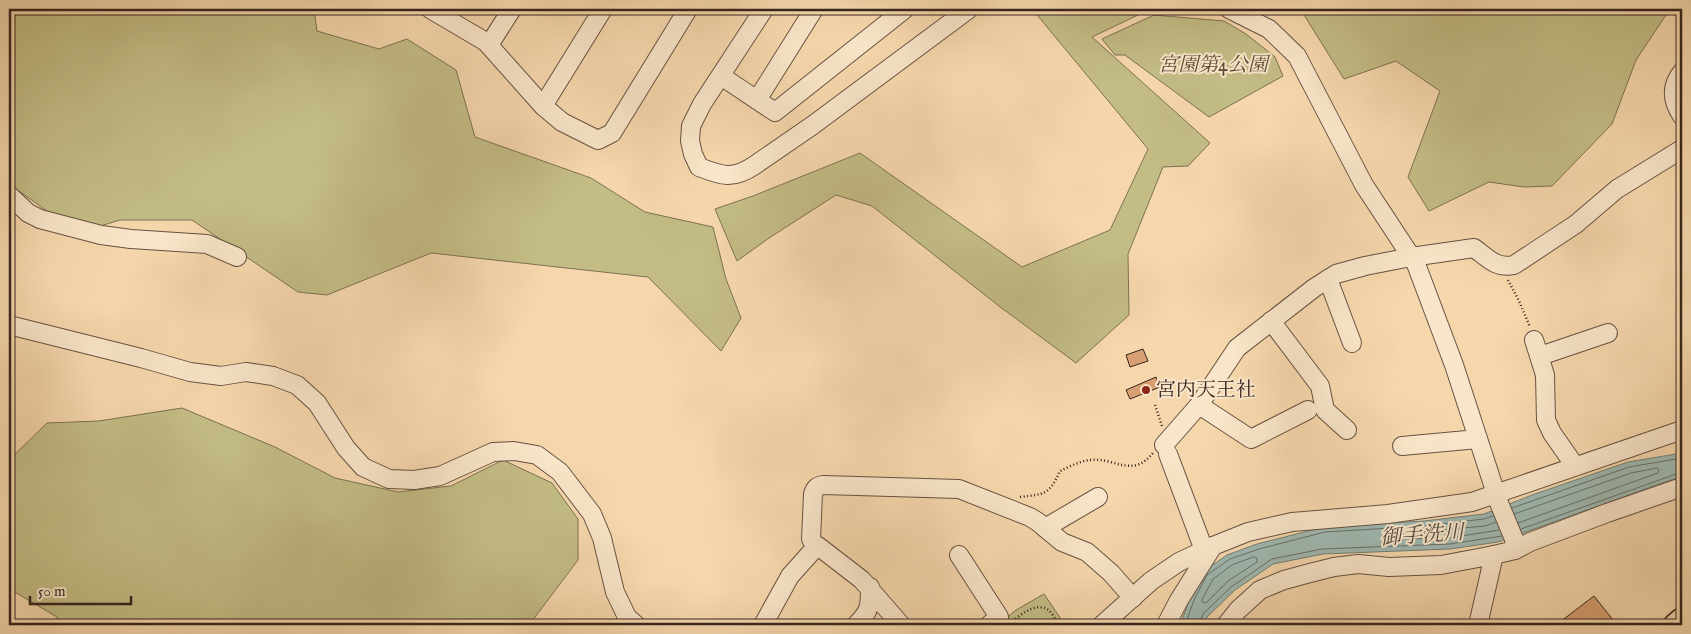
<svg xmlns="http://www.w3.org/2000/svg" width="1691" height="634" font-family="'IM FELL English','Noto Serif JP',serif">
	<rect width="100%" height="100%" fill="#f6d7ac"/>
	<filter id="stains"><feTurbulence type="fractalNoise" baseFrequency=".004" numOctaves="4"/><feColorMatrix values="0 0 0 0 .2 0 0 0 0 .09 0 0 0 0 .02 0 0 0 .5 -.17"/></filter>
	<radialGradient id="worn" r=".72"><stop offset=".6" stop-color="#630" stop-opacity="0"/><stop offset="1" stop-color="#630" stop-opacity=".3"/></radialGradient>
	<!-- green -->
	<g fill="#c3bc85" stroke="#7c7152">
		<polygon points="9,9 314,9 317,31 379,49 407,39 456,70 475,137 591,178 645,212 713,227 726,279 741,318 721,351 648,277 431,253 327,295 298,292 192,220 120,220 78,233 9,184"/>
		<polygon points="1296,9 1670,9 1636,60 1612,124 1552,186 1524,187 1489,182 1429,211 1408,177 1440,91 1396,61 1344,79 1301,10"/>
		<polygon points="1033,10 1138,15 1092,37 1210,143 1188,166 1163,167 1128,254 1129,315 1076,363 999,306 872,206 836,195 769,238 737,261 715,209 753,196 860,153 1022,267 1110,230 1148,149"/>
		<polygon points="1154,15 1224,21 1246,34 1275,57 1283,76 1209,117 1125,55 1115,55 1102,39"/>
		<polygon points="182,408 275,447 335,478 398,492 451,486 503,460 552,483 578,519 578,560 529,625 60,625 57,617 13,591 9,584 9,460 47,423 99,421"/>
		<polygon points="1044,594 1065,625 998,625 1016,610"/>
	</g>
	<!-- water -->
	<polygon fill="#9eb8b1" stroke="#747e76" points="1682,453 1682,476 1498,542 1450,549 1323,554 1273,564 1235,590 1207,617 1203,625 1180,625 1190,598 1204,571 1227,555 1257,544 1324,527 1424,521 1484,514 1532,495 1628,462"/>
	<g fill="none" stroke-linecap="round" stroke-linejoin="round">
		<!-- shore -->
		<g stroke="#6a6f68" stroke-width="1">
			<polyline points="1512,508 1629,467 1682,458"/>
			<polyline points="1514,514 1631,473 1657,468 1659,470 1658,473 1518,523"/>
			<polyline points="1496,522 1485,526 1397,534 1395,536 1398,539 1449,538 1499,530"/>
			<polyline points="1521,529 1682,472"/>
			<polygon points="1254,557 1257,558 1257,562 1228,581 1206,603 1202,602 1202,600 1213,579 1232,565"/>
			<polyline points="1185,625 1194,600 1207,575 1230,559 1259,549 1325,532 1424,526 1484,519 1493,516"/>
			<polyline points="1199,625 1203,614 1231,587 1272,559 1322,549 1450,544 1502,536"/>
		</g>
	</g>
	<!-- building -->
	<g fill="#d89f73" stroke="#36261e">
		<polygon points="1143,349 1148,361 1130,367 1126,355"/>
		<polygon points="1156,377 1160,387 1130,399 1126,390"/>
		<polygon points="1594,596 1617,625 1556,625"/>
	</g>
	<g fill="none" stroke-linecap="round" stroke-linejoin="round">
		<defs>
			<g id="minor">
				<polyline points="430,9 486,42 543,106 562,122 598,140 612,133 688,9"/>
				<path d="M764 9 702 104 691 126 690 141 693 154 699 167C722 176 733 180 755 165L813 125 969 9"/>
				<polyline points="1229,9 1269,29 1297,56 1364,185 1416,264 1454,365 1499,503 1514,539 1515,550 1494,555 1478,625"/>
				<polyline points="489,45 512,9"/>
				<path d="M1682 72C1670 87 1672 101 1682 116"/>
				<polyline points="721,76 775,112 905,9"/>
				<polyline points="757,100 814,9"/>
				<polyline points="543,106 603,9"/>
				<polyline points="9,195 28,213 40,219 101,235 131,239 207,244 237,257"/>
				<polyline points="1328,279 1352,343"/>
				<polyline points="1271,321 1320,386 1325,410 1347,430"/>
				<polyline points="9,325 141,358 190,372 221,376 246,372 273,376 297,385 317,403 346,448 363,467 389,479 414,480 440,476 493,452 514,451 537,455 560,472 592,514 602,538 615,592 627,617 636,625"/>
				<polyline points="1534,340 1545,375 1546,420 1552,433 1575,466"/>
				<polyline points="1540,356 1608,333"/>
				<polyline points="1199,405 1251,439 1308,410"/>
				<path d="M1164 445 1199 405 1237 348 1314 288 1336 274 1365 266 1411 257 1474 248C1488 258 1496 269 1514 265L1576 224 1617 189 1682 149"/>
				<polyline points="1402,446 1478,439"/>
				<polyline points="1168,454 1204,550"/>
				<polyline points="1045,528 1098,497"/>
				<path d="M816 547 811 539 813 494C815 488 817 486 823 485L959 489 1030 517 1038 522 1062 542 1087 552 1111 573 1133 598"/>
				<polyline points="1515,550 1530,542 1607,513 1682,487"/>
				<polyline points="959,555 999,617 989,625"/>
				<polyline points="763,625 790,576 816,547 818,546 862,580 901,625"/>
				<path d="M856 625C870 611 870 607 870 587"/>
				<polyline points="1102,625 1151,581 1179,562 1213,546 1248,532 1292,522 1388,514 1472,502 1682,430"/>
				<polyline points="1166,625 1179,600 1213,546"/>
				<polyline points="1226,625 1238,610 1260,590 1284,580 1310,573 1334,567 1358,564 1389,567 1441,565 1494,555"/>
			</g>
			<polyline id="major" points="1675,625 1682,619"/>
		</defs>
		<!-- minor casing -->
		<use href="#minor" stroke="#665242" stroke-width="20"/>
		<!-- major casing -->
		<use href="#major" stroke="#36261e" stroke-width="25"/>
		<!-- path -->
		<g stroke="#36261e" stroke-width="2.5" stroke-dasharray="1 2.5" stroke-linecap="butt">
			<polyline points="1508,280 1519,301 1530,327"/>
			<polyline points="1155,405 1162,426"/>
			<path d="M1020 497C1045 494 1049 495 1060 471 1069 467 1080 461 1090 460 1115 457 1132 479 1153 453"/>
			<path d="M1013 621C1023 612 1042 599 1052 614 1055 618 1056 620 1055 625"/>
		</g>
		<!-- minor -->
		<use href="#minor" stroke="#f9e5c9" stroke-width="18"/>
		<!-- major -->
		<use href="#major" stroke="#f6d7ac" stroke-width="22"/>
	</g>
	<!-- markers -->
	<circle fill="#8f2418" stroke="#f9e5c9" stroke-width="2" cx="1146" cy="390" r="5"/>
	<g text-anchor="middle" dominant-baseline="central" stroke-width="4" stroke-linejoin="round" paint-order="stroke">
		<!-- park labels -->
		<g font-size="20" font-style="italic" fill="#594c38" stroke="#f9e5c9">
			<text x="1213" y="65">宮園第4公園</text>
		</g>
		<!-- poi labels -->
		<g font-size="20" fill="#36261e" stroke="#f9e5c9" text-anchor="start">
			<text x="1156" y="390">宮内天王社</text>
		</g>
		<!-- water labels -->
		<g font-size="21" font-style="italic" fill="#504a43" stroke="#f9e5c9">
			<text transform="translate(1422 536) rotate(-4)">御手洗川</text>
		</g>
	</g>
	<!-- margin -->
	<rect width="1691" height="634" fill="none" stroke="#f6d7ac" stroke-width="30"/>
	<rect x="10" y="10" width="1671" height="614" fill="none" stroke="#36261e" stroke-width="2.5"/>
	<rect x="15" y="15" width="1661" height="604" fill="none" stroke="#36261e"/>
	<!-- scale -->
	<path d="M30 596v8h101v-8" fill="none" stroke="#36261e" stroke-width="2.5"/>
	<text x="38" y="596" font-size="15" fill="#36261e" stroke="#f9e5c9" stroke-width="4" paint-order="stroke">50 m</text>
	<rect width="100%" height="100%" filter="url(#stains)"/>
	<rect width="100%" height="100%" fill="url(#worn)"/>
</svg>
